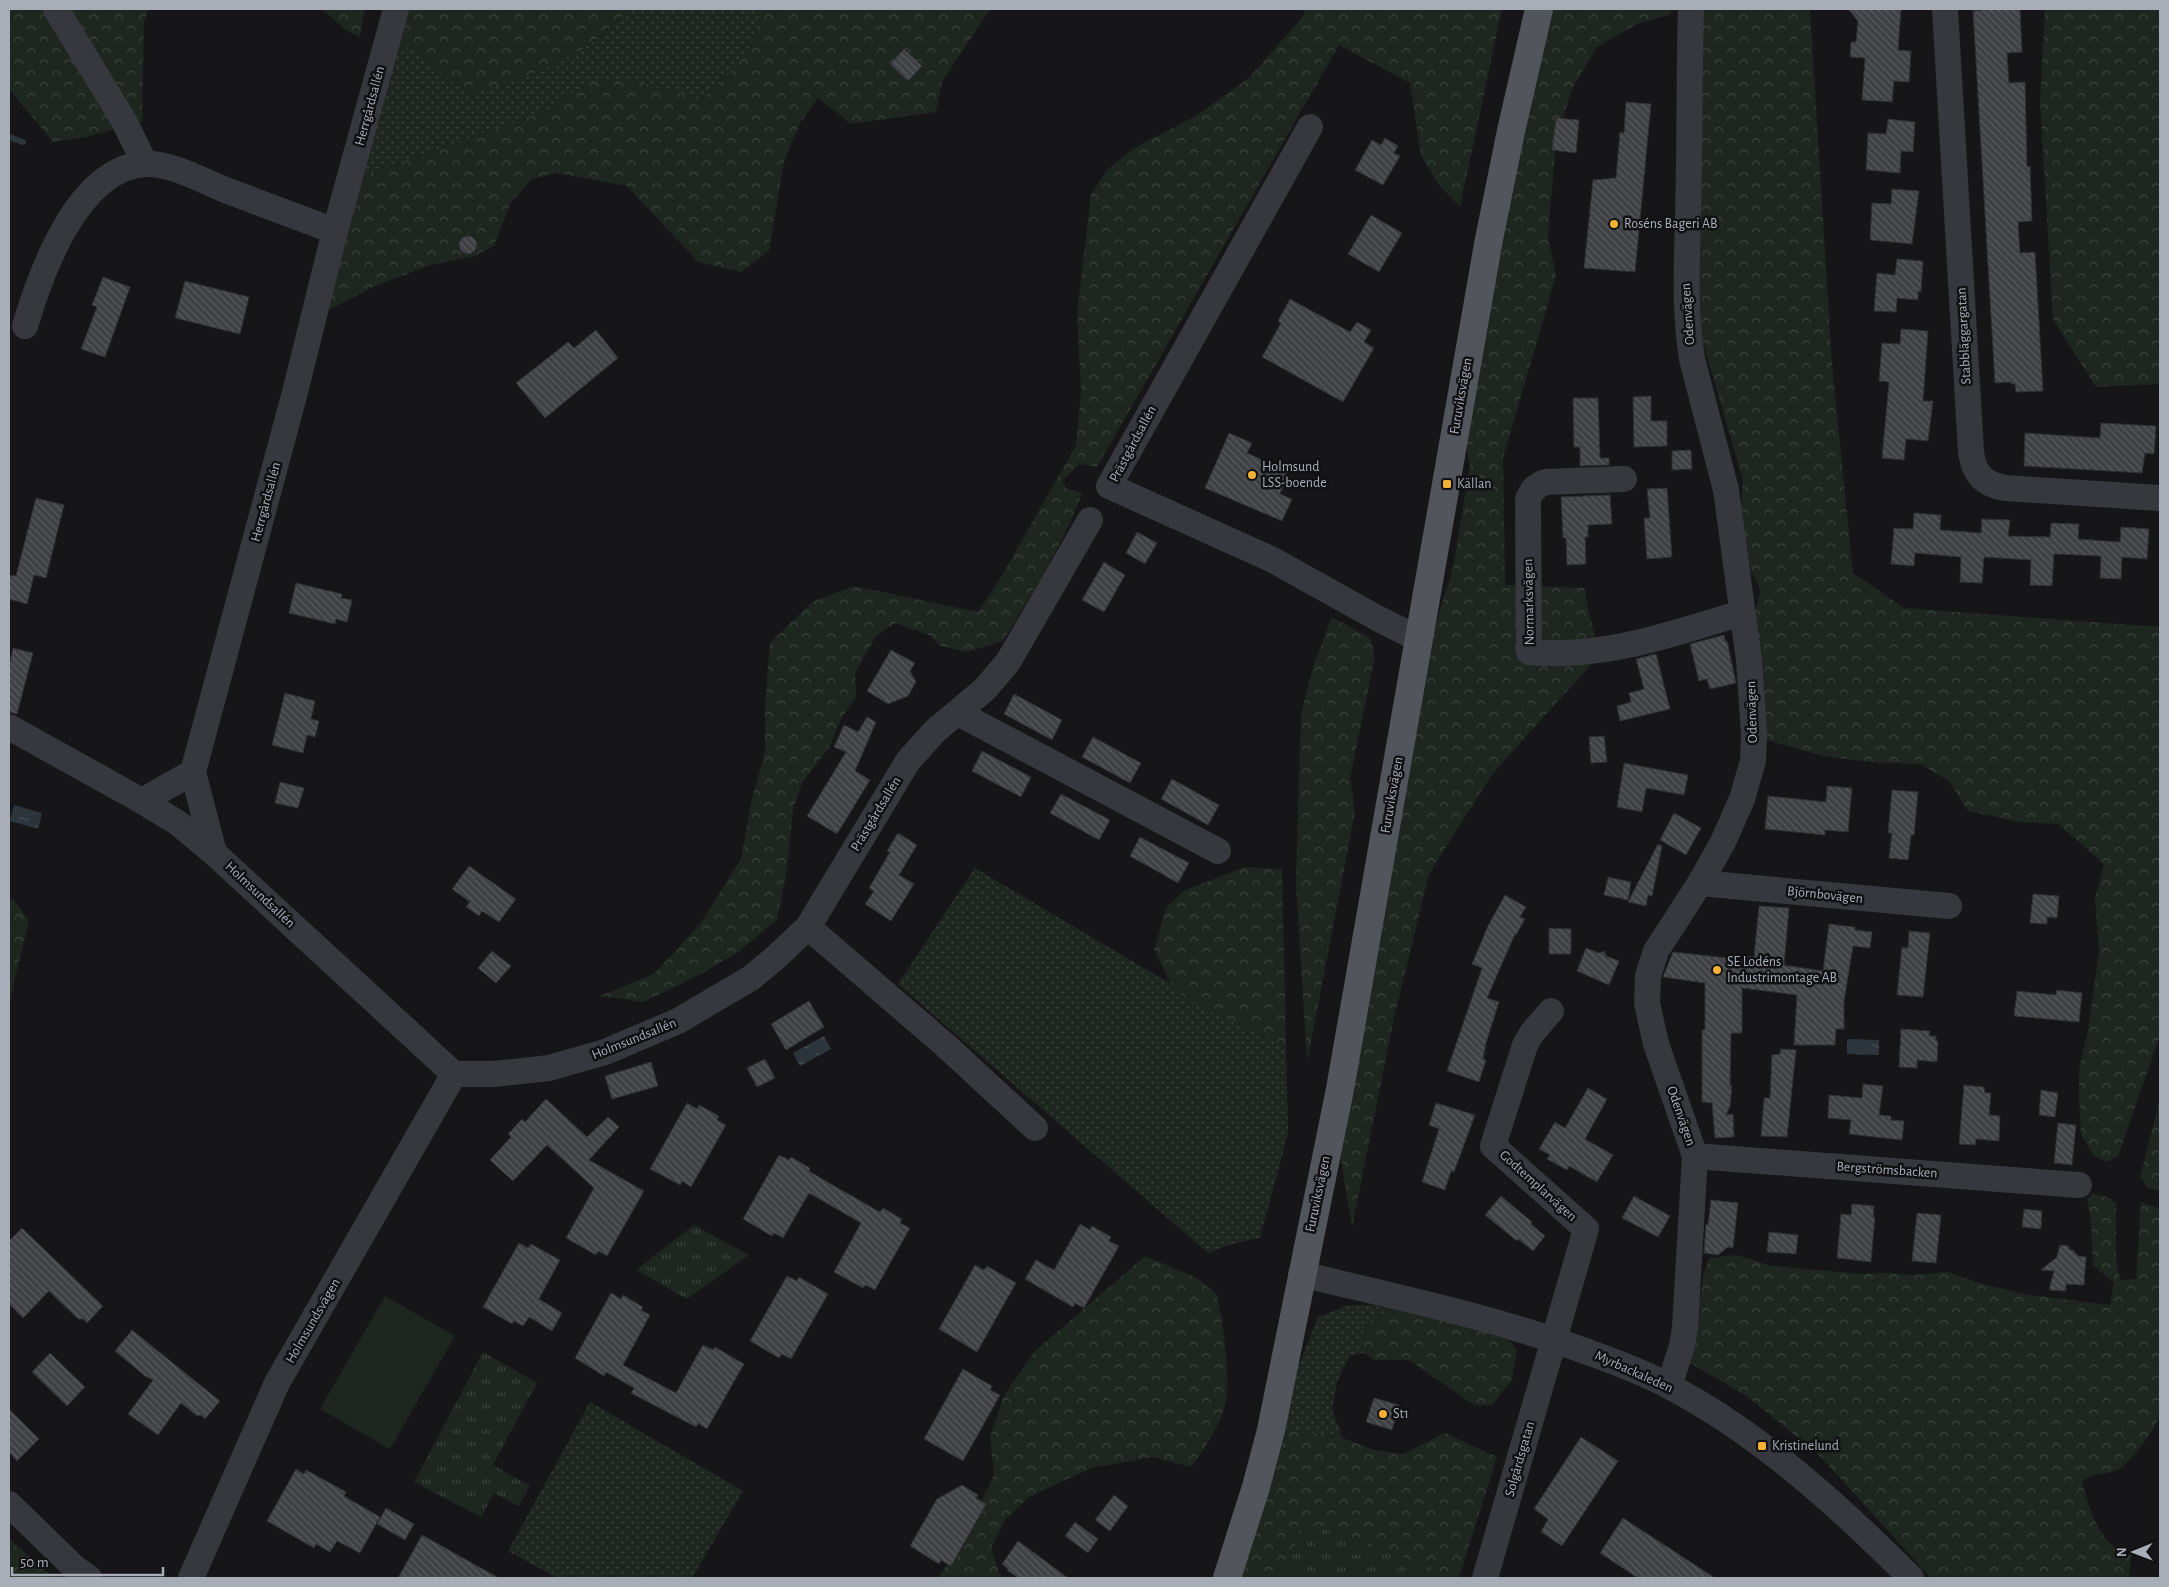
<svg xmlns="http://www.w3.org/2000/svg" width="2169" height="1587" font-family="'Alegreya Sans',sans-serif">
	<defs>
		<pattern id="grass-dots" width="8" height="8" patternUnits="userSpaceOnUse" patternTransform="scale(1.25)"><rect width="8" height="8" fill="#1e261f"/><path d="M2 2h.1M6 6h.1" fill="none" stroke="#3c433d" stroke-width="1.8" stroke-linecap="round"/></pattern>
		<pattern id="forest-crowns" width="20" height="18" patternUnits="userSpaceOnUse" patternTransform="scale(1.25)"><rect width="20" height="18" fill="#1e261f"/><path d="M2 6a3 3 0 1 1 6 0M12 15a3 3 0 1 1 6 0" fill="none" stroke="#3c433d"/></pattern>
		<pattern id="park-tufts" width="24" height="20" patternUnits="userSpaceOnUse" patternTransform="scale(1.25)"><rect width="24" height="20" fill="#1e261f"/><path d="M3 7l-1-3M5 7V3M7 7l1-3M15 17l-1-3M17 17v-4M19 17l1-3" fill="none" stroke="#3c433d"/></pattern>
		<pattern id="water-ripples" width="26" height="14" patternUnits="userSpaceOnUse" patternTransform="scale(1.25)"><rect width="26" height="14" fill="#2c353c"/><path d="M2 4q2-2 4 0t4 0M15 11q2-2 4 0t4 0" fill="none" stroke="#485056"/></pattern>
		<pattern id="building-back-hatch" width="6" height="6" patternUnits="userSpaceOnUse" patternTransform="scale(1.25)"><rect width="6" height="6" fill="#404145"/><path d="M-1 5l2 2M0 0l6 6M5-1l2 2" fill="none" stroke="#595a5e"/></pattern>
	</defs>
	<rect width="100%" height="100%" fill="#161618"/>
	<!-- grass -->
	<g fill="url(#grass-dots)">
		<path d="M628 9H761L751 47 732 70 701 100 636 83 564 98 554 108 396 164 361 179 393 44 415 49 468 95C524 76 590 58 628 9Z"/>
		<polygon points="975,868 1171,984 1193,1003 1286,1046 1288,1134 1260,1238 1232,1244 1208,1253 898,984"/>
		<path d="M1349 1305H1373L1390 1309C1368 1324 1359 1323 1364 1353L1349 1356 1337 1383 1332 1410 1343 1438 1285 1428 1294 1377 1318 1317Z"/>
		<polygon points="590,1402 743,1491 692,1578 557,1578 508,1551"/>
	</g>
	<!-- forest -->
	<g fill="url(#forest-crowns)">
		<polygon points="9,9 149,9 144,21 142,122 86,137 53,142 9,89"/>
		<polygon points="322,9 365,9 360,37 347,31"/>
		<path d="M404 9H628C593 54 521 82 468 95L415 49 393 44Z"/>
		<path d="M761 9H990L942 82 936 112 850 124 818 98 800 123 784 162 769 251 741 272 698 262 627 186 556 173 532 179 511 202 494 246 475 256 430 265 373 287 323 313 361 179 396 164 554 108C565 97 585 83 601 80 625 76 677 93 701 100L732 70 751 47Z"/>
		<path d="M1303 9H1502L1460 207 1439 185 1421 156 1410 83 1339 45 1097 467 1079 464 1062 481 1067 489 1082 493C1064 545 1031 594 1003 641L966 652 941 646 929 635 895 623 876 636 855 674 856 697 841 719 830 746 802 783 793 809 787 870 777 920 738 952 701 974 643 1002 600 996 654 974 700 924 741 859 751 803 765 752V704L770 643 812 602 854 586 978 612 1000 579 1076 445 1081 391 1077 313 1091 194 1108 169 1134 148 1196 116 1249 78 1305 14Z"/>
		<polygon points="1548,9 1672,9 1671,14 1637,24 1597,47 1572,89 1556,141 1548,236 1556,276 1503,458 1505,585 1584,588 1599,656 1493,773 1429,874 1394,1018 1352,1227 1339,1148 1432,635 1453,568 1470,465 1464,437 1518,133"/>
		<polygon points="1700,9 1810,9 1832,364 1853,573 1904,608 2160,627 2160,1036 2118,1156 2107,1162 2094,1156 2081,1134 2079,1096 2079,1069 2088,1030 2099,952 2095,899 2104,864 2058,824 2020,822 1968,811 1949,781 1920,764 1879,763 1823,756 1767,740 1762,710 1755,610 1761,591 1738,545 1743,480 1700,332 1695,277"/>
		<polygon points="2045,9 2160,9 2160,384 2096,387 2053,319 2040,101"/>
		<polygon points="1332,617 1370,638 1375,657 1350,778 1355,812 1307,1063 1296,881 1301,714 1314,664"/>
		<polygon points="1245,867 1282,869 1286,1046 1192,1003 1171,984 1154,950 1166,908 1183,891"/>
		<polygon points="9,898 14,900 29,921 9,1003"/>
		<polygon points="2160,1099 2160,1191 2148,1188 2140,1177"/>
		<path d="M2092 1194 2107 1197 2116 1203V1258L2120 1280 2136 1279 2141 1202 2160 1209V1416C2154 1430 2131 1462 2119 1469 2106 1476 2095 1471 2082 1482 2090 1509 2099 1548 2131 1554L2129 1578H1931L1820 1456 1748 1397 1690 1363 1703 1277 1709 1258 1736 1255 1772 1266 1863 1274 1887 1273 1915 1275 1948 1272 1982 1284 2029 1295 2110 1305 2114 1283 2093 1265 2091 1221 2087 1200Z"/>
		<path d="M1145 1256 1195 1277 1217 1294C1223 1326 1229 1362 1227 1394 1225 1418 1205 1449 1191 1467L1153 1457 1091 1468 1029 1497 1005 1520 991 1548 999 1573 1004 1578H938L961 1542 994 1475 990 1437 1004 1395 1035 1351Z"/>
		<path d="M1390 1309 1506 1334 1517 1351 1512 1380 1492 1405H1474L1409 1360H1375L1364 1353C1359 1323 1368 1324 1390 1309Z"/>
		<polygon points="1285,1428 1343,1438 1374,1450 1403,1454 1445,1433 1497,1457 1459,1578 1237,1578"/>
		<polygon points="9,1539 54,1578 9,1578"/>
	</g>
	<!-- park -->
	<g fill="url(#park-tufts)">
		<polygon points="694,1225 749,1255 687,1299 636,1270"/>
		<polygon points="483,1352 537,1383 493,1465 530,1486 519,1506 494,1493 481,1517 414,1482"/>
		<polygon points="1302,1522 1432,1567 1429,1578 1286,1578"/>
	</g>
	<!-- garden -->
	<polygon fill="#1e261f" points="385,1296 455,1336 390,1449 320,1409"/>
	<!-- water -->
	<g fill="url(#water-ripples)">
		<polygon points="14,805 42,813 38,829 10,821"/>
		<polygon points="824,1036 831,1049 800,1066 793,1053"/>
		<polygon points="1847,1039 1879,1040 1879,1055 1847,1054"/>
	</g>
	<g fill="none" stroke-linecap="round" stroke-linejoin="round">
		<!-- stream -->
		<polyline stroke="#2c353c" stroke-width="6" points="9,137 23,142"/>
	</g>
	<!-- building -->
	<g fill="url(#building-back-hatch)" stroke="#303034">
		<polygon points="1848,9 1901,9 1898,50 1911,51 1909,82 1894,81 1892,102 1862,100 1865,58 1850,57 1851,42 1856,42 1858,21"/>
		<polygon points="1992,9 2020,9 2022,52 2007,53 2009,83 2025,82 2027,167 2030,166 2032,221 2018,222 2020,253 2035,252 2043,391 2016,392 2015,384 2011,384 2011,382 1995,383 1973,11"/>
		<polygon points="904,49 922,66 908,81 890,64"/>
		<polygon points="1626,102 1651,104 1635,272 1584,268 1593,180 1616,178 1620,132 1624,133"/>
		<polygon points="1556,118 1579,120 1576,153 1552,150"/>
		<polygon points="1888,119 1915,122 1913,152 1901,151 1900,173 1866,170 1868,133 1886,134"/>
		<polygon points="1385,138 1398,146 1394,153 1400,156 1383,185 1355,170 1372,140 1381,145"/>
		<polygon points="1892,189 1919,191 1912,244 1870,240 1872,203 1891,204"/>
		<polygon points="1371,215 1402,233 1379,272 1348,254"/>
		<circle cx="468" cy="245" r="9"/>
		<polygon points="1897,259 1923,261 1921,292 1918,291 1918,300 1897,298 1896,312 1874,311 1877,273 1895,275"/>
		<polygon points="103,277 130,287 105,357 81,349 97,307 92,305"/>
		<polygon points="185,281 249,297 240,334 175,318"/>
		<polygon points="1290,299 1350,332 1357,322 1371,330 1364,342 1374,348 1343,402 1262,357 1281,323 1278,321"/>
		<polygon points="1901,329 1928,331 1923,401 1933,401 1928,441 1906,439 1904,460 1882,458 1889,382 1879,381 1882,343 1900,344"/>
		<polygon points="596,330 618,358 545,418 516,383 568,342 574,348"/>
		<polygon points="1651,396 1651,421 1667,421 1667,446 1634,447 1633,397"/>
		<polygon points="1573,398 1598,398 1600,458 1609,458 1609,465 1580,466 1580,447 1574,447"/>
		<polygon points="2101,423 2156,426 2154,454 2145,453 2142,473 2024,466 2025,433 2100,438"/>
		<polygon points="1229,433 1252,443 1247,453 1289,472 1280,494 1292,499 1282,521 1205,488"/>
		<polygon points="1691,450 1692,469 1672,470 1672,451"/>
		<polygon points="1667,488 1672,557 1647,559 1644,518 1650,518 1647,489"/>
		<polygon points="1610,495 1612,524 1588,525 1588,537 1585,537 1586,564 1567,565 1566,538 1563,538 1561,497"/>
		<polygon points="36,498 64,505 46,578 34,575 27,604 9,599 9,575 16,576"/>
		<polygon points="1914,513 1941,515 1940,530 1981,533 1982,519 2010,520 2008,536 2050,537 2051,523 2079,524 2078,539 2120,542 2121,527 2149,529 2147,559 2122,557 2121,579 2100,578 2101,556 2054,554 2052,586 2030,585 2031,560 1984,557 1982,583 1960,582 1961,557 1915,553 1914,566 1891,564 1894,528 1913,529"/>
		<polygon points="1137,532 1157,543 1145,564 1126,553"/>
		<polygon points="1104,562 1125,575 1104,612 1082,600"/>
		<polygon points="296,583 342,594 341,598 352,600 347,622 336,619 335,624 289,613"/>
		<polygon points="1724,635 1725,641 1727,641 1736,683 1710,689 1707,679 1699,681 1690,644"/>
		<polygon points="13,648 33,653 17,714 9,712 9,666"/>
		<polygon points="891,650 915,663 910,671 916,682 908,696 888,704 867,691"/>
		<polygon points="1656,654 1670,709 1620,721 1617,706 1631,702 1629,693 1644,689 1636,659"/>
		<polygon points="285,693 315,701 311,719 319,721 315,737 307,735 303,753 272,745"/>
		<polygon points="1014,694 1062,720 1052,740 1004,714"/>
		<polygon points="867,717 876,722 855,771 870,780 837,834 807,816 846,752 834,747 844,725 858,732"/>
		<polygon points="1604,736 1607,762 1591,763 1589,737"/>
		<polygon points="1093,737 1141,763 1130,783 1082,757"/>
		<polygon points="982,751 1031,777 1021,797 972,771"/>
		<polygon points="1624,763 1688,775 1684,795 1646,788 1642,812 1617,807"/>
		<polygon points="1172,779 1219,805 1208,825 1161,799"/>
		<polygon points="280,782 304,788 298,808 275,803"/>
		<polygon points="1827,786 1852,788 1848,832 1825,830 1825,835 1765,829 1768,796 1826,802"/>
		<polygon points="1892,790 1918,792 1914,835 1911,835 1908,860 1889,858 1892,833 1888,833"/>
		<polygon points="1061,794 1110,820 1099,840 1050,813"/>
		<polygon points="1674,813 1701,828 1686,855 1660,840"/>
		<polygon points="898,833 917,845 899,875 914,884 891,921 865,904 874,891 869,888 890,852 887,851"/>
		<polygon points="1140,837 1189,863 1178,883 1130,856"/>
		<polygon points="1658,844 1662,846 1652,896 1648,895 1646,906 1628,902"/>
		<polygon points="469,866 516,899 499,922 482,911 479,916 466,907 470,902 452,889"/>
		<polygon points="1608,877 1631,882 1628,900 1604,895"/>
		<polygon points="2033,894 2059,896 2057,918 2047,917 2047,924 2030,923"/>
		<polygon points="1505,895 1526,907 1520,917 1525,919 1516,935 1515,934 1487,998 1499,1002 1486,1043 1483,1059 1486,1060 1479,1082 1447,1071 1482,968 1472,964 1488,926"/>
		<polygon points="1759,906 1789,908 1784,965 1823,971 1829,924 1855,927 1855,930 1872,932 1870,948 1853,946 1844,1001 1844,1029 1836,1029 1835,1045 1794,1045 1797,995 1742,988 1742,1033 1731,1033 1730,1086 1732,1086 1730,1106 1726,1115 1733,1114 1734,1137 1715,1138 1712,1103 1702,1102 1702,1030 1705,1030 1705,983 1663,977 1673,952 1737,959 1737,955 1754,957"/>
		<polygon points="1549,928 1571,929 1571,954 1549,954"/>
		<polygon points="1909,931 1930,933 1923,997 1897,995 1902,947 1908,948"/>
		<polygon points="1586,948 1599,953 1604,951 1606,956 1619,961 1609,985 1577,971"/>
		<polygon points="492,951 511,966 496,983 478,968"/>
		<polygon points="2057,990 2082,993 2079,1022 2014,1016 2017,991 2056,995"/>
		<polygon points="809,1001 824,1027 786,1050 771,1024"/>
		<polygon points="1901,1029 1930,1031 1929,1036 1936,1036 1936,1041 1938,1041 1937,1062 1917,1060 1917,1068 1899,1067"/>
		<polygon points="1781,1049 1796,1050 1787,1137 1761,1136 1764,1098 1770,1098 1772,1055 1780,1054"/>
		<polygon points="765,1059 775,1078 757,1087 747,1068"/>
		<polygon points="651,1062 658,1086 612,1099 605,1076"/>
		<polygon points="1863,1084 1883,1086 1879,1115 1891,1116 1891,1120 1904,1121 1902,1140 1849,1134 1851,1120 1828,1118 1829,1095 1862,1098"/>
		<polygon points="1964,1085 1984,1087 1985,1093 1991,1093 1989,1115 2000,1116 1999,1141 1976,1139 1975,1145 1959,1144"/>
		<polygon points="1588,1088 1607,1099 1585,1139 1613,1155 1597,1182 1569,1166 1567,1170 1547,1159 1550,1155 1539,1149 1555,1122 1565,1128"/>
		<polygon points="2041,1090 2058,1093 2055,1117 2039,1115"/>
		<polygon points="546,1099 587,1137 608,1117 619,1127 589,1160 644,1191 607,1256 598,1251 596,1255 566,1238 594,1188 547,1145 513,1181 490,1160 511,1137 508,1134 522,1119 525,1122"/>
		<polygon points="687,1103 697,1109 699,1105 719,1116 717,1120 726,1125 691,1187 682,1181 680,1185 650,1169"/>
		<polygon points="1436,1103 1475,1115 1454,1172 1451,1171 1445,1190 1422,1182 1439,1129 1429,1125"/>
		<polygon points="2058,1123 2076,1125 2072,1165 2054,1163"/>
		<polygon points="779,1155 789,1160 791,1157 810,1168 809,1171 836,1187 880,1212 883,1208 902,1219 900,1223 910,1228 875,1290 865,1285 863,1288 834,1272 861,1223 809,1193 783,1238 774,1233 772,1236 743,1219"/>
		<polygon points="1501,1196 1532,1222 1531,1224 1545,1236 1533,1251 1518,1239 1517,1241 1485,1215"/>
		<polygon points="1634,1196 1670,1216 1658,1237 1622,1218"/>
		<polygon points="1711,1200 1738,1203 1733,1248 1728,1247 1718,1255 1704,1253 1706,1224 1708,1225"/>
		<polygon points="1852,1204 1874,1206 1873,1217 1875,1217 1871,1262 1837,1258 1841,1214 1851,1215"/>
		<polygon points="2024,1209 2042,1211 2041,1229 2022,1227"/>
		<polygon points="1917,1213 1941,1215 1936,1263 1912,1261"/>
		<polygon points="1080,1224 1090,1230 1092,1226 1111,1237 1109,1241 1119,1246 1084,1308 1075,1303 1073,1307 1025,1279 1036,1260 1054,1270"/>
		<polygon points="22,1228 103,1306 87,1323 83,1319 78,1319 49,1291 23,1318 9,1304 9,1241"/>
		<polygon points="1769,1232 1798,1235 1796,1254 1767,1252"/>
		<polygon points="519,1243 528,1248 531,1244 560,1260 539,1299 562,1313 552,1331 529,1317 523,1326 514,1321 512,1324 483,1307"/>
		<polygon points="2060,1245 2069,1246 2069,1249 2073,1250 2078,1256 2086,1257 2084,1285 2066,1284 2066,1291 2049,1290 2054,1271 2041,1270 2057,1257"/>
		<polygon points="975,1265 984,1270 987,1266 1016,1283 977,1352 939,1329"/>
		<polygon points="787,1276 797,1281 799,1277 828,1294 791,1359 782,1354 779,1358 750,1341"/>
		<polygon points="611,1293 621,1299 623,1295 643,1307 641,1310 650,1315 623,1365 676,1393 703,1345 713,1350 715,1347 744,1364 707,1429 698,1423 696,1427 648,1402 631,1393 634,1388 606,1372 604,1376 575,1358"/>
		<polygon points="132,1330 220,1401 205,1419 201,1415 197,1416 181,1403 158,1435 128,1414 153,1380 145,1376 115,1351"/>
		<polygon points="50,1353 85,1387 67,1406 32,1372"/>
		<polygon points="963,1369 992,1386 990,1390 1000,1395 963,1461 924,1439"/>
		<polygon points="1374,1398 1399,1405 1392,1430 1366,1422"/>
		<polygon points="9,1409 39,1439 17,1461 9,1452"/>
		<polygon points="1581,1437 1618,1461 1562,1546 1541,1532 1548,1519 1534,1509"/>
		<polygon points="296,1469 304,1474 306,1470 346,1492 344,1496 380,1517 360,1553 337,1541 330,1552 316,1544 314,1548 267,1521"/>
		<polygon points="962,1485 978,1495 976,1498 986,1504 951,1566 941,1560 939,1564 910,1546 937,1499"/>
		<polygon points="1114,1495 1128,1506 1110,1531 1095,1520"/>
		<polygon points="386,1508 414,1524 405,1540 377,1524"/>
		<polygon points="1623,1518 1715,1578 1638,1578 1600,1553"/>
		<polygon points="1075,1522 1098,1539 1088,1553 1065,1536"/>
		<polygon points="422,1535 472,1563 499,1578 398,1578"/>
		<polygon points="1018,1541 1025,1546 1068,1578 1018,1578 1007,1570 1008,1569 1002,1564"/>
	</g>
	<g fill="none" stroke-linecap="round" stroke-linejoin="round">
		<!-- minor -->
		<g stroke="#37383d" stroke-width="26">
			<polyline points="56,9 124,121 145,164"/>
			<path d="M1945 9 1971 452C1974 474 1983 484 2005 488L2160 498"/>
			<polyline points="1310,127 1109,486 1273,560 1377,618 1419,639"/>
			<path d="M25 326C41 272 78 168 145 164 173 163 202 181 228 191 263 204 299 218 335 231"/>
			<path d="M1624 479 1546 482C1536 485 1532 490 1528 499L1529 652C1605 659 1670 634 1742 613"/>
			<polyline points="958,713 1218,851"/>
			<polyline points="9,727 142,801 178,823 214,853 454,1074 494,1074 549,1068 605,1052 678,1021 751,978 775,958 808,927 908,761 935,731 985,689 1008,662 1090,520"/>
			<polyline points="193,772 294,396 335,231 396,9"/>
			<polyline points="142,801 193,772 214,853"/>
			<polyline points="1700,883 1949,906"/>
			<polyline points="808,927 945,1045 1035,1128"/>
			<polyline points="1695,1156 2079,1185"/>
			<path d="M1301 1274C1396 1297 1493 1317 1585 1351 1613 1361 1643 1372 1669 1386 1760 1434 1838 1505 1911 1578"/>
			<path d="M1669 1386 1682 1346 1685 1327 1695 1156 1656 1044 1647 1003 1648 976 1656 951 1700 883 1723 842 1742 799 1753 761 1754 733 1749 660 1726 490 1692 359C1684 308 1687 266 1688 215 1690 146 1689 77 1691 9"/>
			<polyline points="9,1504 76,1569 89,1578"/>
			<polyline points="191,1578 277,1383 454,1074"/>
			<polyline points="1485,1578 1586,1229 1493,1146 1525,1045 1532,1033 1551,1011"/>
		</g>
		<!-- major -->
		<polyline stroke="#53555c" stroke-width="28" points="1227,1578 1256,1487 1271,1430 1340,1089 1489,239 1511,131 1539,9"/>
	</g>
	<!-- markers -->
	<g fill="#f2b134" stroke="#111113" stroke-width="2">
		<circle cx="1614" cy="224" r="5"/>
		<circle cx="1252" cy="475" r="5"/>
		<rect x="1442" y="479" width="10" height="10" rx="2.5"/>
		<circle cx="1717" cy="970" r="5"/>
		<circle cx="1383" cy="1414" r="5"/>
		<rect x="1757" y="1441" width="10" height="10" rx="2.5"/>
	</g>
	<g text-anchor="middle" dominant-baseline="central" stroke-width="5" stroke-linejoin="round" paint-order="stroke">
		<!-- street labels -->
		<g font-size="14" fill="#a8adb8" stroke="#111113">
			<text transform="translate(370 106) rotate(-75)">Herrgårdsallén</text>
			<text transform="translate(1688 314) rotate(-94)">Odenvägen</text>
			<text transform="translate(1964 336) rotate(-93)">Stabbläggargatan</text>
			<text transform="translate(1461 396) rotate(-80)">Furuviksvägen</text>
			<text transform="translate(1133 444) rotate(-62)">Prästgårdsallén</text>
			<text transform="translate(266 502) rotate(-75)">Herrgårdsallén</text>
			<text transform="translate(1529 602) rotate(-91)">Normarksvägen</text>
			<text transform="translate(1752 712) rotate(-92)">Odenvägen</text>
			<text transform="translate(1392 795) rotate(-80)">Furuviksvägen</text>
			<text transform="translate(876 814) rotate(-59)">Prästgårdsallén</text>
			<text transform="translate(260 895) rotate(43)">Holmsundsallén</text>
			<text transform="translate(1825 895) rotate(6)">Björnbovägen</text>
			<text transform="translate(634 1039) rotate(-22)">Holmsundsallén</text>
			<text transform="translate(1681 1116) rotate(71)">Odenvägen</text>
			<text transform="translate(1887 1170) rotate(4)">Bergströmsbacken</text>
			<text transform="translate(1538 1186) rotate(42)">Godtemplarvägen</text>
			<text transform="translate(1318 1194) rotate(-78)">Furuviksvägen</text>
			<text transform="translate(313 1321) rotate(-60)">Holmsundsvägen</text>
			<text transform="translate(1634 1372) rotate(24)">Myrbackaleden</text>
			<text transform="translate(1520 1459) rotate(-74)">Solgårdsgatan</text>
		</g>
		<!-- poi labels -->
		<g font-size="14" fill="#a8adb8" stroke="#111113" text-anchor="start">
			<text x="1624" y="224">Roséns Bageri AB</text>
			<text x="1262" y="467">Holmsund<tspan x="1262" dy="16">LSS-boende</tspan></text>
			<text x="1457" y="484">Källan</text>
			<text x="1727" y="962">SE Lodéns<tspan x="1727" dy="16">Industrimontage AB</tspan></text>
			<text x="1393" y="1414">St1</text>
			<text x="1772" y="1446">Kristinelund</text>
		</g>
	</g>
	<!-- border -->
	<rect width="2169" height="1587" fill="none" stroke="#a8adb8" stroke-width="20"/>
	<!-- north arrow -->
	<g transform="translate(2134 1552) rotate(269)" stroke="#111113" stroke-width="4" paint-order="stroke">
	<path d="M0-4L9 19L0 12L-9 19Z" fill="#a8adb8"/>
	<text y="-8" font-size="14" font-weight="bold" text-anchor="middle" fill="#a8adb8">N</text>
	</g>
	<!-- scale -->
	<path d="M12 1567v8h151v-8" fill="none" stroke="#a8adb8" stroke-width="2.5"/>
	<text x="20" y="1567" font-size="15" fill="#a8adb8" stroke="#111113" stroke-width="4" paint-order="stroke">50 m</text>
</svg>
